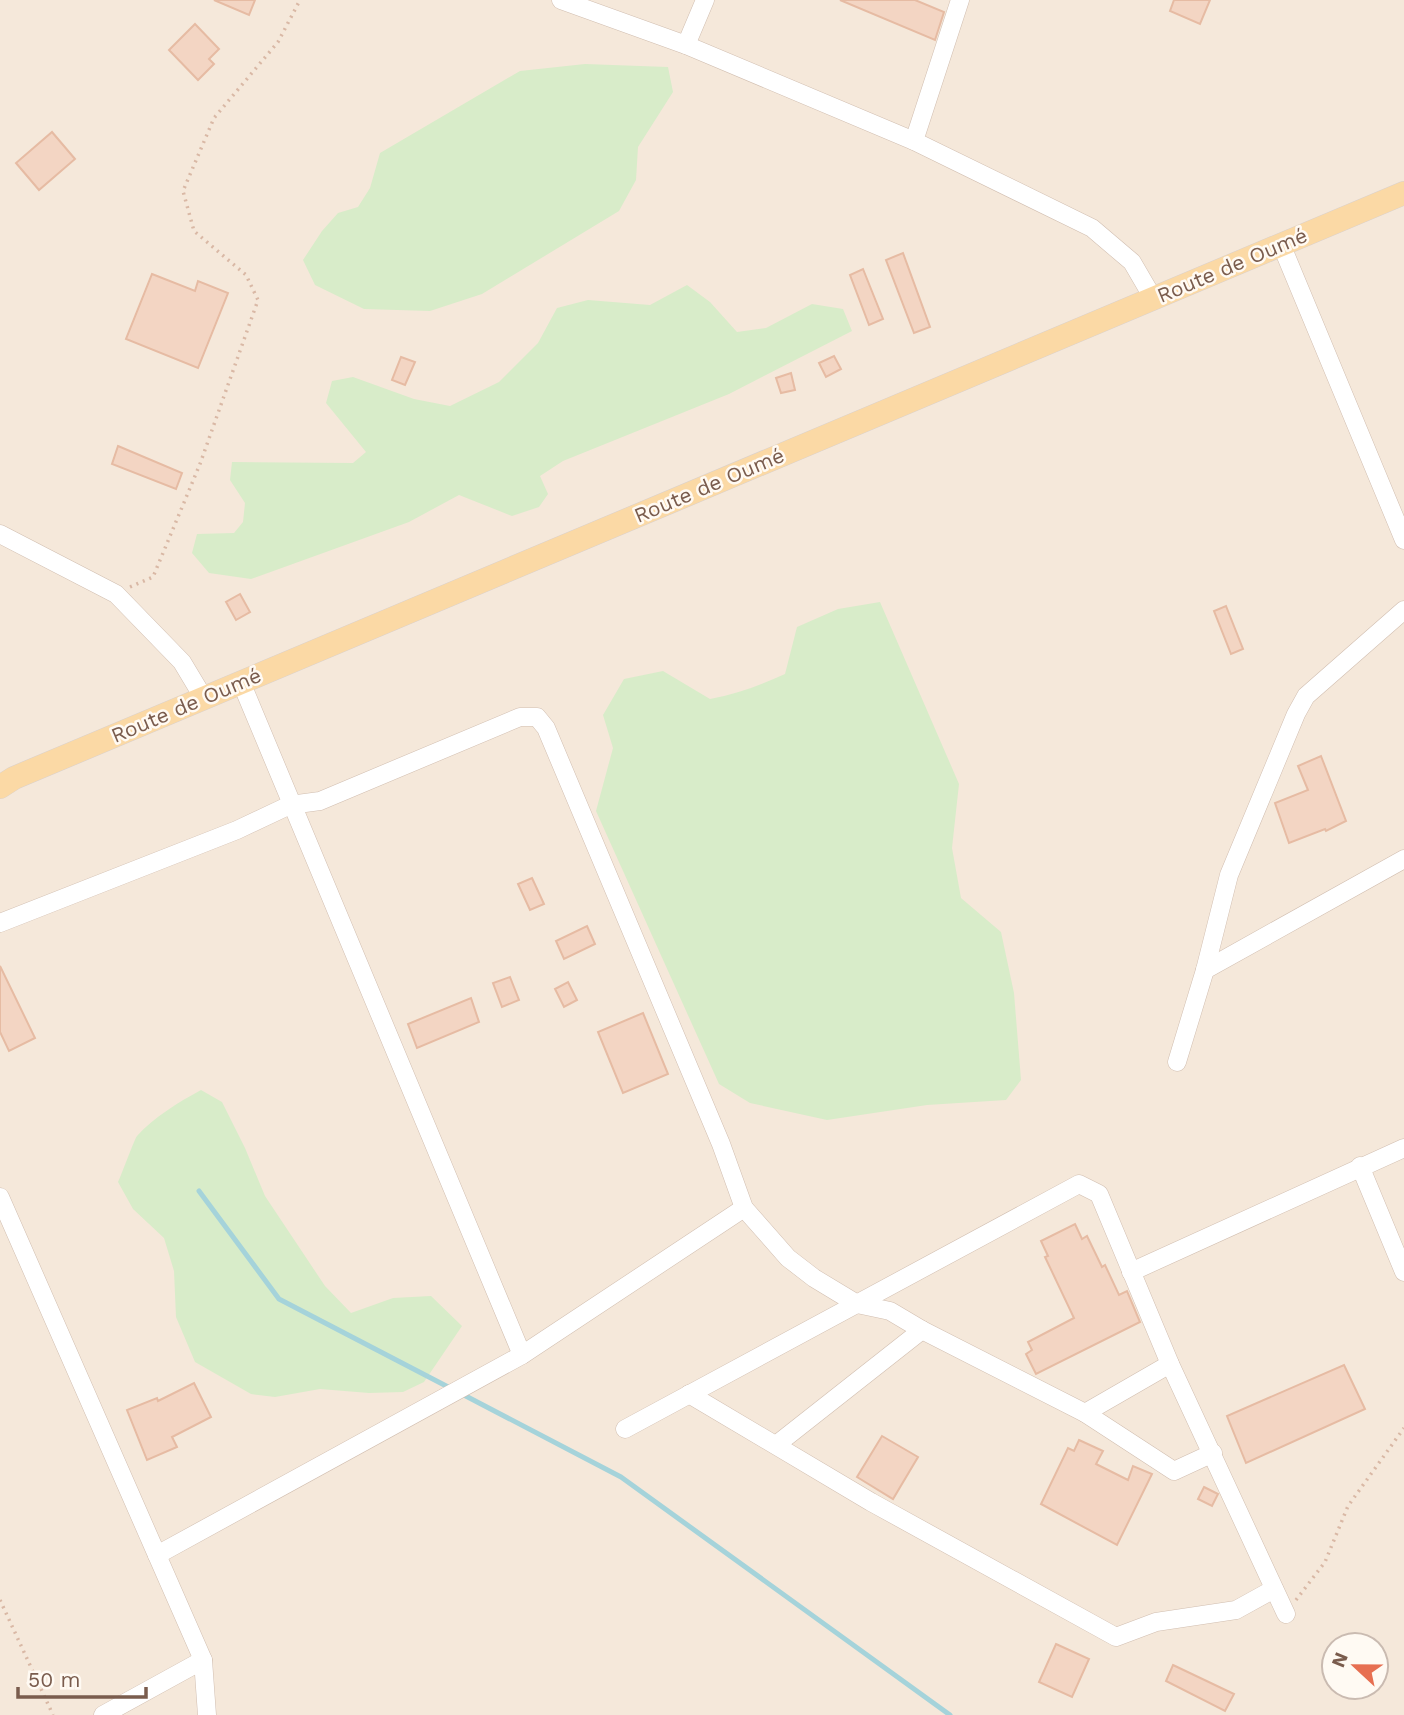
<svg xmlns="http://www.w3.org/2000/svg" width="1404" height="1715" font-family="'Work Sans',sans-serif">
	<rect width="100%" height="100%" fill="#fdf6ec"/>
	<!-- residential -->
	<path fill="#f5e8da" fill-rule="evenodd" d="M0 0H1404V1715H0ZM1334 1645H1376V1687H1334Z"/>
	<!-- green -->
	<g fill="#d8ecc9">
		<polygon points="585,64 668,67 673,92 638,147 636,180 619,211 482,294 430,311 364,309 315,285 303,260 322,231 338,213 358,207 370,188 380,153 520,71"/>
		<polygon points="687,285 710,302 737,332 766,328 812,304 843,309 852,331 729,394 563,461 540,476 548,494 539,507 512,516 459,495 409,522 251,579 209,573 192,553 197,534 234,533 243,522 245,503 230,480 232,462 353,463 366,452 326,403 332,381 353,377 414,399 450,406 499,382 538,343 557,308 588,300 650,305"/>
		<path d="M880 602 959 784 952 848 961 898 1001 932 1014 993 1021 1080 1006 1100 927 1105 827 1120 750 1103 719 1084 596 811 613 748 603 715 624 679 663 671 710 699C737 694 761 685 785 674L797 627 838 609Z"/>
		<path d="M201 1090 222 1102 245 1148 265 1196 325 1286 351 1313 393 1298 431 1296 462 1326 424 1382 403 1392 369 1393 320 1389 275 1397 251 1394 195 1362 176 1317 174 1271 164 1238 133 1209 118 1182C122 1174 134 1140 137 1136 154 1117 179 1102 201 1090Z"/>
	</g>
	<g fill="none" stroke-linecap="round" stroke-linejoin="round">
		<!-- stream -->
		<g stroke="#a5d3da" stroke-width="5">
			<polyline points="199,1191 279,1299 452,1389"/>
			<polyline points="460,1393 621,1477 950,1715"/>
		</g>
	</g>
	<!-- building -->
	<g fill="#f3d5c3" stroke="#e6bba3" stroke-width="2">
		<polygon points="214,0 255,0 249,15"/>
		<polygon points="840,0 915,0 944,12 935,40"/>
		<polygon points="1174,0 1210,0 1200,24 1170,11"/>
		<polygon points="195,24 219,49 209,59 214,64 198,80 169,50"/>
		<polygon points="52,132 75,159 39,190 16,163"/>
		<polygon points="903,253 930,327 914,333 886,260"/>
		<polygon points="863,269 883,319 869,325 850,275"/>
		<polygon points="152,274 195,291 198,281 228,293 198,368 126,339"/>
		<polygon points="834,356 841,369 826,377 819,363"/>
		<polygon points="401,357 415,362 405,385 392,380"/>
		<polygon points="791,373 795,390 781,393 776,378"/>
		<polygon points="118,446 182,473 176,489 112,464"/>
		<polygon points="240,594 250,612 236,620 226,602"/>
		<polygon points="1226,606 1243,649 1231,654 1214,611"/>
		<polygon points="1321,756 1346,821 1326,831 1325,829 1289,843 1275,803 1308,790 1298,766"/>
		<polygon points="532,878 544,904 530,910 518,884"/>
		<polygon points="587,926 595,944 564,959 556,941"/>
		<polygon points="0,966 35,1038 9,1051 0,1032"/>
		<polygon points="510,977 519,1000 502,1007 493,983"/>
		<polygon points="568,982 577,1000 564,1007 555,989"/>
		<polygon points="471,998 479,1022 417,1048 408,1024"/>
		<polygon points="643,1013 668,1074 623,1093 598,1032"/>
		<polygon points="1075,1224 1082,1239 1087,1236 1102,1267 1105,1265 1119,1295 1127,1291 1140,1322 1036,1374 1026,1354 1032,1350 1028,1342 1074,1318 1045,1257 1048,1256 1041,1241"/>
		<polygon points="1344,1365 1365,1409 1246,1463 1227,1416"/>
		<polygon points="194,1383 211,1417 172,1437 177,1447 147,1460 127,1410 157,1398 158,1401"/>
		<polygon points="882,1436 918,1457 893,1499 857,1477"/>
		<polygon points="1079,1440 1103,1451 1096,1464 1128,1480 1133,1466 1152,1474 1117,1545 1041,1504 1068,1448 1074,1451"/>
		<polygon points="1204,1487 1218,1494 1212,1506 1198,1499"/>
		<polygon points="1056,1644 1089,1659 1072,1697 1039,1682"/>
		<polygon points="1173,1665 1234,1694 1225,1711 1166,1681"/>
	</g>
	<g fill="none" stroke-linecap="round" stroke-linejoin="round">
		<defs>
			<g id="minor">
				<polyline points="561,0 686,45 914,141 1092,228 1132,262 1153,298"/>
				<polyline points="686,45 705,0"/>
				<polyline points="914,141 960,0"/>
				<polyline points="1281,244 1404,540"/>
				<polyline points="0,534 116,594 182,662 203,697"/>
				<polyline points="241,682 522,1355"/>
				<polyline points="0,923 237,830 290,805 320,801 520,717 537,717 546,728 721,1144 744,1208 788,1258 814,1278 857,1304 890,1311 922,1330 1085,1413 1174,1471 1213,1453"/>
				<polyline points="1205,970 1404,859"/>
				<polyline points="1177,1062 1205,970 1229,875 1296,714 1306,696 1404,610"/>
				<polyline points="1360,1166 1404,1272"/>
				<polyline points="0,1197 203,1660 207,1715"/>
				<polyline points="1131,1272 1404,1148"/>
				<polyline points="689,1394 871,1502 1116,1637 1156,1622 1236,1610 1274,1589"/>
				<polyline points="1085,1413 1170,1364"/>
				<polyline points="625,1429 1079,1184 1099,1194 1170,1364 1286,1614"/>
				<polyline points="776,1445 922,1330"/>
				<polyline points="157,1555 522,1355 744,1208"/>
				<polyline points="103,1715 203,1660"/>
			</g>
			<polyline id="major" points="0,787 14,778 1404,193"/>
		</defs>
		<!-- minor casing -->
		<use href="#minor" stroke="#d1beb0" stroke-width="19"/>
		<!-- major casing -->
		<use href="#major" stroke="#dad1cd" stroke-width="24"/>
		<!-- path -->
		<g stroke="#d9b8a5" stroke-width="3.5" stroke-dasharray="2 5" stroke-linecap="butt">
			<polyline points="130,587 153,577 200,464 258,300 246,275 194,231 183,191 214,118 278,42 300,0"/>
			<polyline points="0,1600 53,1715"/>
			<polyline points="1296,1600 1325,1562 1348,1506 1404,1428"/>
		</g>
		<!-- minor -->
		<use href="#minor" stroke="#fff" stroke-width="18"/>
		<!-- major -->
		<use href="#major" stroke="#fbd9a5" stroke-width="23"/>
	</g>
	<g text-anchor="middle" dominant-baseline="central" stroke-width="5" stroke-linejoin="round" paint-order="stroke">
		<!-- street labels -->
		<g font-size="21" fill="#7a5c4d" stroke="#fffaf3">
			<text transform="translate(1232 265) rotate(-23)">Route de Oumé</text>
			<text transform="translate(709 485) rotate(-23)">Route de Oumé</text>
			<text transform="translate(186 705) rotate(-23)">Route de Oumé</text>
		</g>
	</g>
	<!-- north arrow -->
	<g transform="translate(1355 1666) rotate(292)"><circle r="33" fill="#fffaf3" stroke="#cabbb1" stroke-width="2"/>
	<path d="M0-5L12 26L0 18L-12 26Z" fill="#e76f51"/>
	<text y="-10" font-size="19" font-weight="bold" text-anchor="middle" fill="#7a5c4d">N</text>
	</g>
	<!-- scale -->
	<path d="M18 1687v10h128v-10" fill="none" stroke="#7a5c4d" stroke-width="3.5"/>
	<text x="28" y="1687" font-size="21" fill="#7a5c4d" stroke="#fffaf3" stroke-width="5" paint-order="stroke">50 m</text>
</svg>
